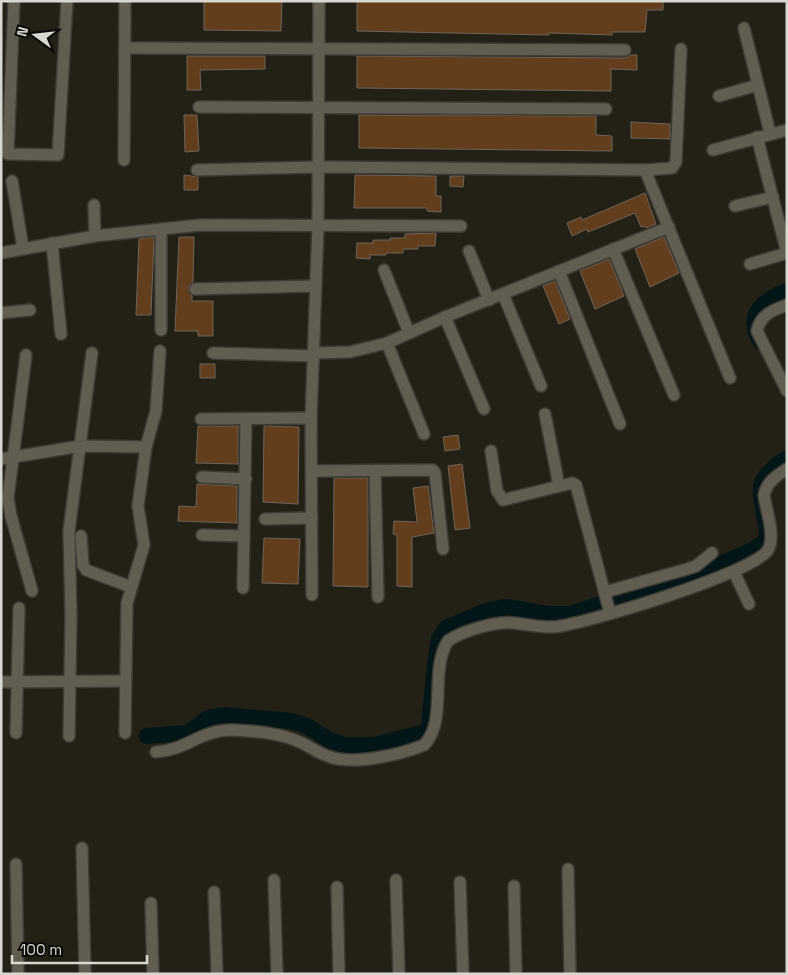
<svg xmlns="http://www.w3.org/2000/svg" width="788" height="975" font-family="'Space Grotesk',sans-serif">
	<rect width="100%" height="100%" fill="#232115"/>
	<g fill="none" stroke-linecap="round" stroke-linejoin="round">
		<!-- river -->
		<g stroke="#021617" stroke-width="16">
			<path d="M760 341C745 314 763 300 787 291"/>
			<path d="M147 736 188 733 208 718 223 715 292 721 307 726 329 740 344 745H375L425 732 429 726 436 655 439 639 446 628 489 610 507 607 548 614H571C603 602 752 560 765 540 768 535 767 531 766 525 760 488 752 481 787 458"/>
		</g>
	</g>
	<!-- building -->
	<g fill="#623e1c" stroke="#6f645b">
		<polygon points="204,1 282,1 281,31 204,30"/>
		<polygon points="357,1 663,1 663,10 647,10 645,32 612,32 612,35 549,33 549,35 357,31"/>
		<polygon points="631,55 637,55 637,70 611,69 611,91 357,88 357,56 625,58"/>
		<polygon points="187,56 265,56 265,69 200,70 201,90 187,90"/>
		<polygon points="184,115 197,115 199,151 185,152"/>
		<polygon points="359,115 596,116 596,135 612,136 612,151 359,148"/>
		<polygon points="631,122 670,124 670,139 631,138"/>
		<polygon points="184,175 198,177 198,190 184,190"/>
		<polygon points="355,175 436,176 436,196 441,196 441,212 427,211 427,208 354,208"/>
		<polygon points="450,176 464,176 463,187 450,186"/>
		<polygon points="645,193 656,224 646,228 645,226 641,227 635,213 588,232 587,229 572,236 567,223 581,217 582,220"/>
		<polygon points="436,233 435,246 418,246 418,249 403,249 403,253 386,253 386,255 370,255 370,259 356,258 357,243 373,243 373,240 390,240 390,238 405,238 405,234"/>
		<polygon points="154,237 151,315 136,315 139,239"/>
		<polygon points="179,237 194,237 193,282 189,285 188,290 192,296 192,301 213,301 213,336 198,336 198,331 175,331"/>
		<polygon points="664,237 679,273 650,287 635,249"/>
		<polygon points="609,259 624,296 595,309 580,271"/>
		<polygon points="555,281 570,319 559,324 543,286"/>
		<rect x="200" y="364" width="15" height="14"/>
		<polygon points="198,426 238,426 238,464 196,463"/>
		<polygon points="264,426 299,427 298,504 263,502"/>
		<polygon points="458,435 460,449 445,451 443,437"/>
		<polygon points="462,464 470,528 455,530 448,466"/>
		<polygon points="334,478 368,478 368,587 333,586"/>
		<polygon points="197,484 237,486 237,523 178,521 179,506 196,507"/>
		<polygon points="428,486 434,533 412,537 412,587 397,586 397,535 393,534 394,521 417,522 413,488"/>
		<polygon points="264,538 300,539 298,584 262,583"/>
	</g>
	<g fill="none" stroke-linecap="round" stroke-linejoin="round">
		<defs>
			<g id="street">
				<polyline points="14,1 8,154 58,155 67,1"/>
				<polyline points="744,28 770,133"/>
				<polyline points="125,48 625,50"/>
				<polyline points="719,96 758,85"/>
				<polyline points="199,107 606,109"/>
				<polyline points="757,137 787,253"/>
				<polyline points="713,150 787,130"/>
				<polyline points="124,160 125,1"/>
				<polyline points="197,170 318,167 645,170 672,168 676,162 681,49"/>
				<polyline points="645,170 730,378"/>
				<polyline points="12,181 23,248"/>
				<polyline points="94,205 95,236"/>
				<polyline points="735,206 773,197"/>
				<polyline points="52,243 61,334"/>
				<polyline points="613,249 674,395"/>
				<polyline points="469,251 489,300"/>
				<polyline points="1,253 95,236 200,225 461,226"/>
				<polyline points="750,264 787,253"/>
				<polyline points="384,270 409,333"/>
				<polyline points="559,271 620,424"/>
				<polyline points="195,289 315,286"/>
				<polyline points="503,294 541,386"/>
				<path d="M787 305C773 310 760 315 757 331L787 391"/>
				<polyline points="1,313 30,310"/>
				<polyline points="445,317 484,409"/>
				<polyline points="161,330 161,229"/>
				<polyline points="387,343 424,434"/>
				<polyline points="213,353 314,356"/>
				<polyline points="314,353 350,352 387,343 445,317 669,227"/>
				<polyline points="26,355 8,498 11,516 32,591"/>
				<polyline points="545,414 559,486"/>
				<polyline points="201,419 311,418"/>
				<polyline points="491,451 497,491 503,500 572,483 576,485 610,613"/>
				<polyline points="1,459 81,446 146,447"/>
				<polyline points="375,470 378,597"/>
				<polyline points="312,471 433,470 435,473 443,549"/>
				<polyline points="202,477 246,479"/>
				<polyline points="265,519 312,518"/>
				<polyline points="202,535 244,536"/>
				<polyline points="81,536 83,565 86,570 131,587"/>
				<polyline points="734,572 749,604"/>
				<polyline points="243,588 246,419"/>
				<polyline points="605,592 687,569 696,566 712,553"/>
				<polyline points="312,595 311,418 318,226 319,1"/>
				<polyline points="1,682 125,681"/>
				<polyline points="16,733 19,608"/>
				<polyline points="125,733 127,603 144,545 138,506 146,447 156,411 160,351"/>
				<polyline points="69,736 71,616 69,531 92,353"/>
				<path d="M156 752C187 750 200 730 232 730 255 731 281 733 302 743 312 748 320 754 330 757 354 765 400 755 424 745 448 721 429 670 448 641 462 631 496 621 513 623 526 624 541 628 554 627 585 624 754 573 768 550 776 536 766 510 764 495 767 482 776 476 787 469"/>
				<polyline points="82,848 85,974"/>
				<polyline points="16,864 18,974"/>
				<polyline points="568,869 570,974"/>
				<polyline points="274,880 277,974"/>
				<polyline points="396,880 399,974"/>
				<polyline points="460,882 463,974"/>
				<polyline points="514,886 516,974"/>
				<polyline points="337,887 339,974"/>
				<polyline points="214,892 217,974"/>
				<polyline points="151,903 153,974"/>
			</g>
		</defs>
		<!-- street casing -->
		<use href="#street" stroke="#3e3b34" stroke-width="14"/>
		<!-- street -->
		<use href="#street" stroke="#615e51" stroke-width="11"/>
	</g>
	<!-- border -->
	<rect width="788" height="975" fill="none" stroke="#d9d8d0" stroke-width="5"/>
	<!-- north arrow -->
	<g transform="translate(35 35) rotate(285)" stroke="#0b0a06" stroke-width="4" paint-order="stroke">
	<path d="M0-4L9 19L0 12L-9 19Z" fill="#d9d8d0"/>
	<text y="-8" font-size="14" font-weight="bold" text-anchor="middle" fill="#d9d8d0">N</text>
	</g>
	<!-- scale -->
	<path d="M12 955v8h135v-8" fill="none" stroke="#d9d8d0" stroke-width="2.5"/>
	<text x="20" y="955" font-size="15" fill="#d9d8d0" stroke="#0b0a06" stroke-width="4" paint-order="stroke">100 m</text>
</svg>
